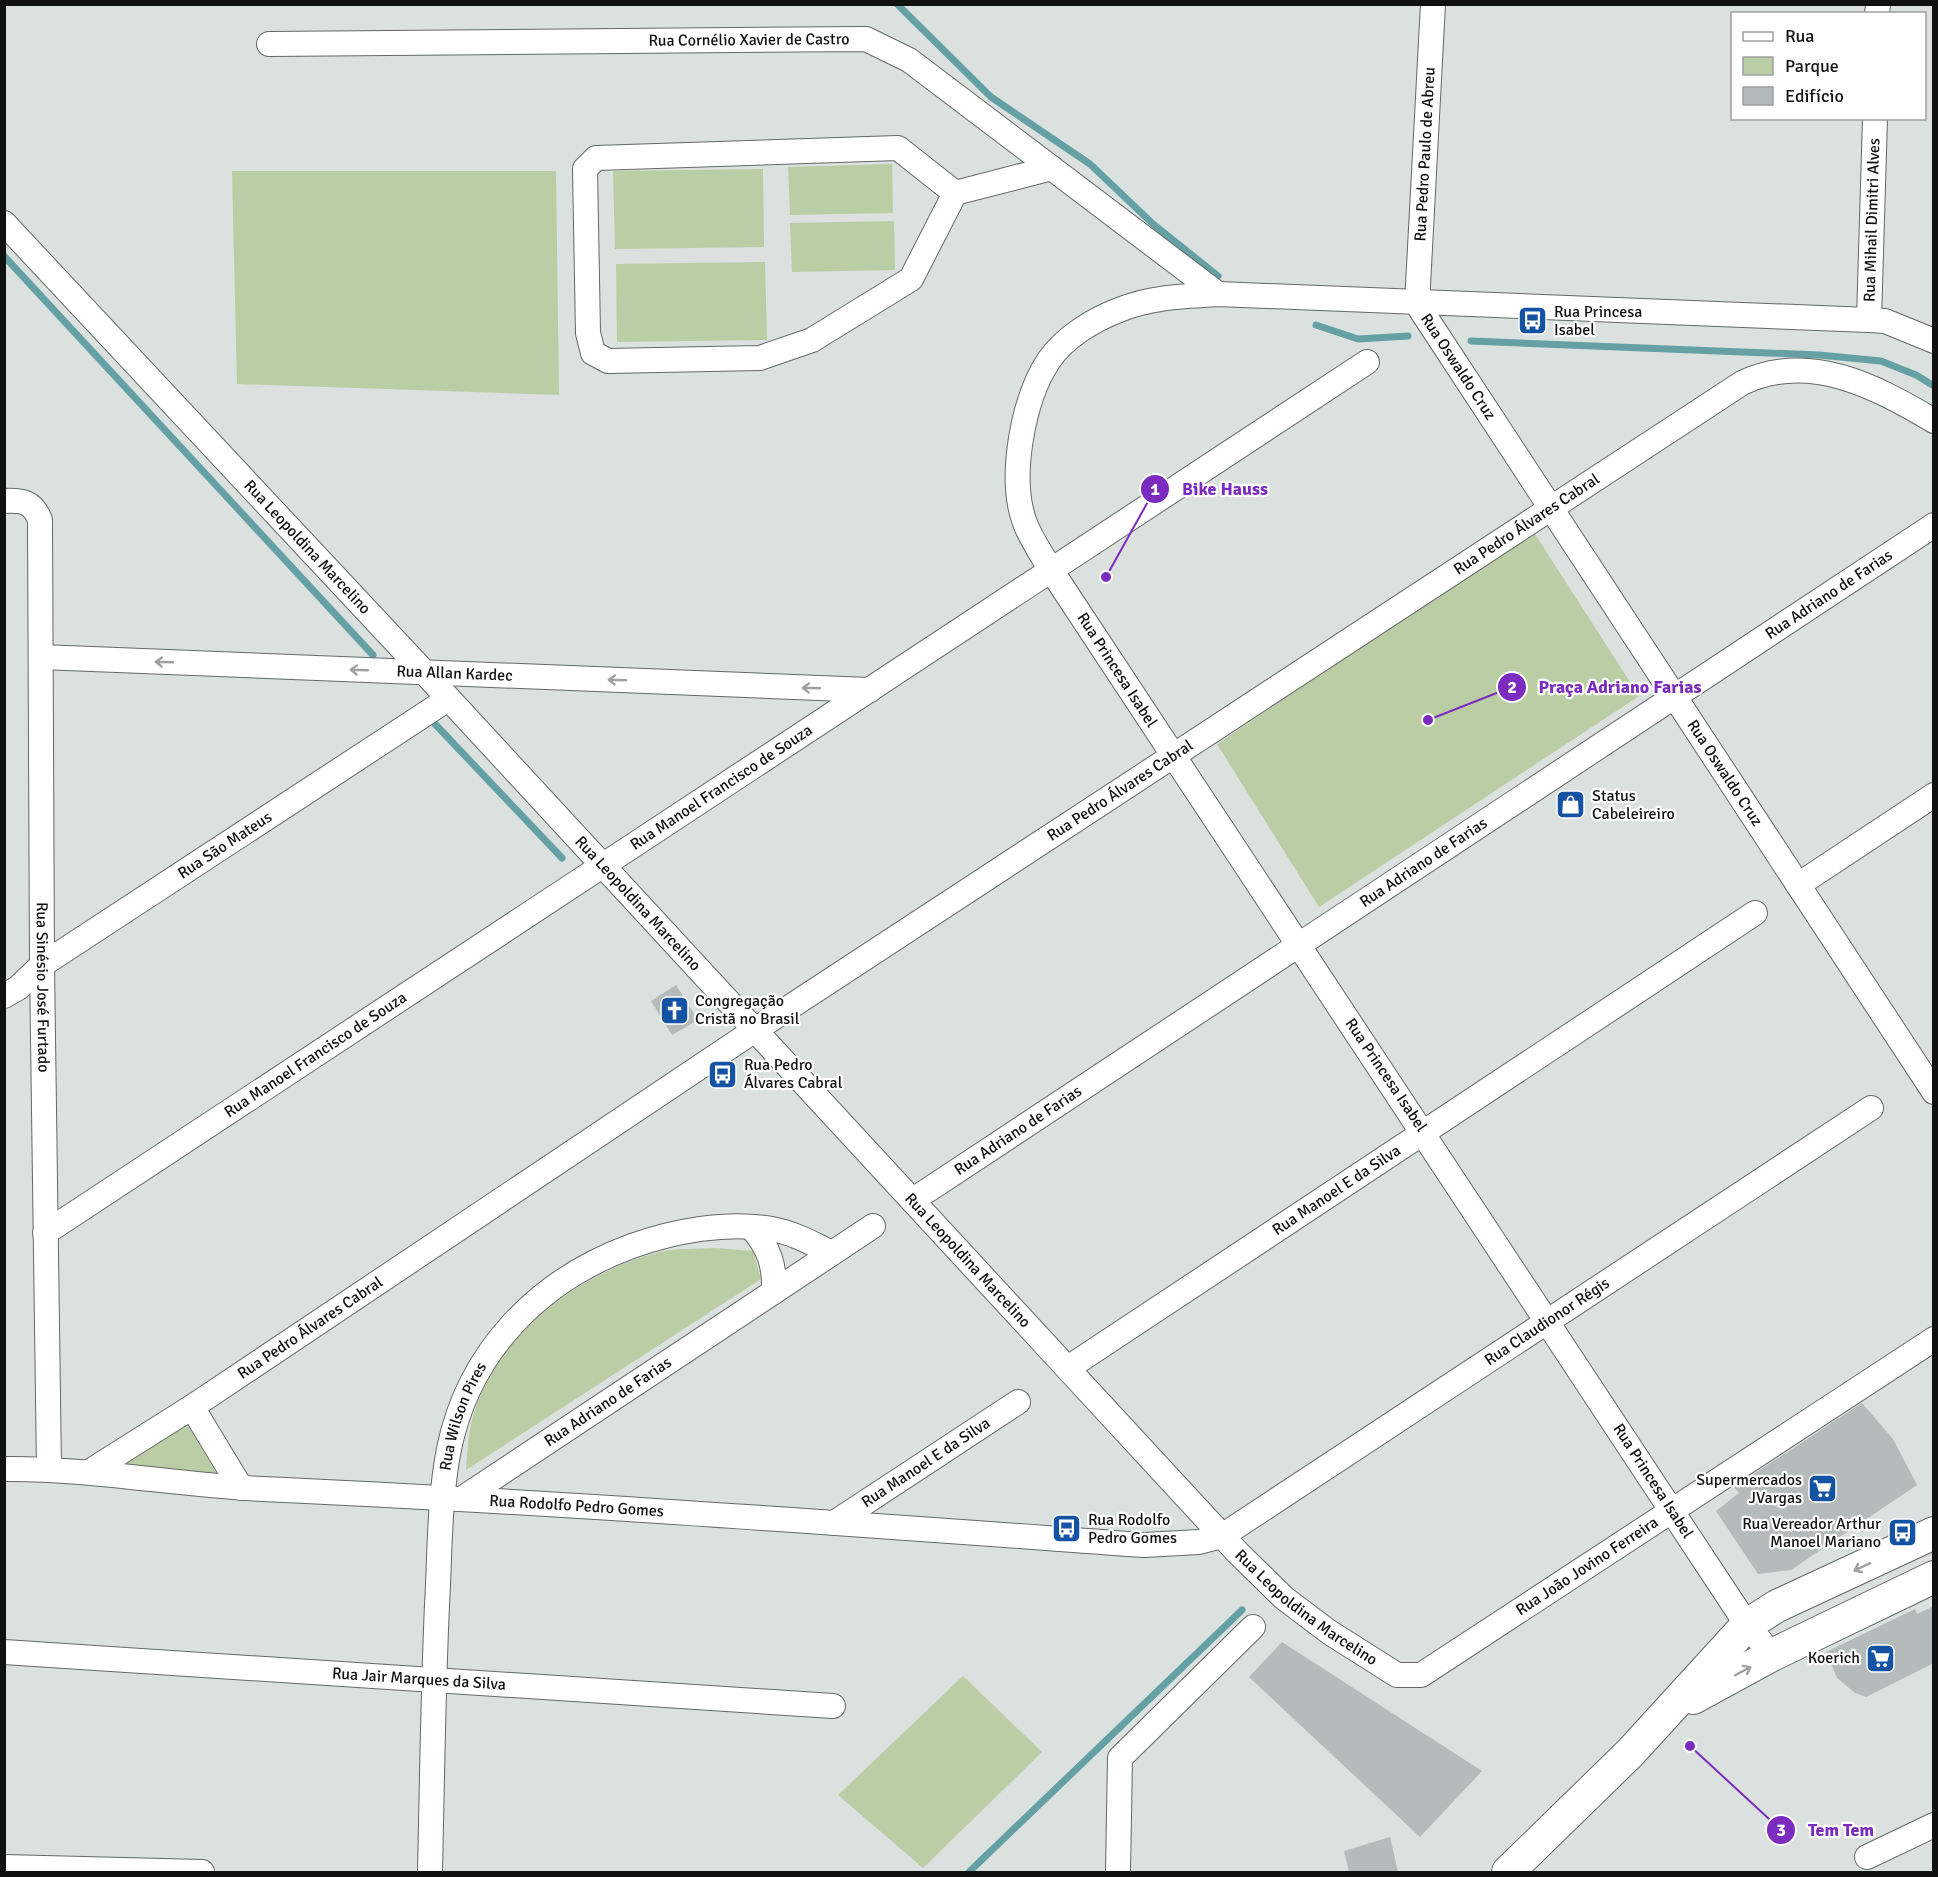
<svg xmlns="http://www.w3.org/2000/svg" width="1938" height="1877" font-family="Signika,sans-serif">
	<rect width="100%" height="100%" fill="#dbe1de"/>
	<!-- green -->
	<g fill="#bacda4">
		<polygon points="892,164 893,213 790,215 788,167"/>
		<polygon points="763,169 764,247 615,249 613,171"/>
		<polygon points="232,171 556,171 559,395 237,384"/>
		<polygon points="894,221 895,270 792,272 790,223"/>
		<polygon points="765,262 767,340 617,342 616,264"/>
		<polygon points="1533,531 1639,696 1319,907 1217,744"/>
		<path d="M715 1248 753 1251 761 1279 466 1470C467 1455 468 1439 471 1424 491 1339 577 1273 660 1252 677 1248 697 1249 715 1248Z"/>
		<polygon points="185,1421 220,1479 120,1475 120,1461"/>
		<polygon points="963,1676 1042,1752 923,1868 838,1795"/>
	</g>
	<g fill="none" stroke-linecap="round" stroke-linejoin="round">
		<!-- stream -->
		<g stroke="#65a0a4" stroke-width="7">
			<polyline points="897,4 991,97 1090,164 1153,224 1218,276"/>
			<polyline points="4,256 373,655"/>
			<polyline points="1316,325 1358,339 1408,336"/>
			<polyline points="1471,341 1819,355 1881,361 1916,375 1934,386"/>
			<polyline points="435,724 562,858"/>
			<polyline points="969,1872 1242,1610"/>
		</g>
	</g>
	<!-- building -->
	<g fill="#b4bbba">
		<polygon points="676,985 698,1020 672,1035 651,1001"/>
		<polygon points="1862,1403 1893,1439 1917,1485 1791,1570 1758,1574 1716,1511 1739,1493 1734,1487"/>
		<polygon points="1934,1606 1934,1663 1866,1697 1855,1693 1837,1678 1826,1652 1915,1609 1917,1614"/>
		<polygon points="1282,1642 1482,1771 1420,1837 1249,1677"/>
		<polygon points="1390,1837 1398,1872 1349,1872 1344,1851"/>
	</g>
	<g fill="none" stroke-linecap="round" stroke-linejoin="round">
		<defs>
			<g id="minor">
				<polyline points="1877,14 1878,4"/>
				<path id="s1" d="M269 44 866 39 909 60 1218 294"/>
				<polyline points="955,193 898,148 596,158 585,169 588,333 593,353 608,361 760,358 812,340 911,279 955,193 1052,168"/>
				<path id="s2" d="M4 223 425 673 1238 1553 1284 1598 1329 1632 1397 1675H1421L1934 1339"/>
				<path id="s3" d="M1417 304 1934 1092"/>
				<path id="s4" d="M1417 304 1433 4"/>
				<path id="s5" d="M1869 320 1875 118"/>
				<path id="s6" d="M4 501C23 500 33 502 40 520L42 965 49 1469"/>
				<path id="s7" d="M41 657 870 690"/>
				<polyline points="1798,885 1934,795"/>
				<path id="s8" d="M4 996 18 988 42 965 448 699"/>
				<path id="s9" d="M913 1200 1934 525"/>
				<path d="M752 1228C769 1248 775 1265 774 1292"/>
				<path id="s10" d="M45 1233 1367 362"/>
				<path id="s11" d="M1068 1368 1755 913"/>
				<polyline points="192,1407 241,1488"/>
				<path id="s12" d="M4 1469C91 1468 176 1485 262 1489 556 1502 850 1524 1144 1545L1199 1542 1222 1536 1871 1108"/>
				<path id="s13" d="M89 1472 192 1407 755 1030 1742 383C1809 351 1875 386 1934 421"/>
				<path id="s14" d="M463 1498 873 1226"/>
				<path id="s15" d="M834 1523 1018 1402"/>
				<path id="s16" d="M4 1652 833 1706"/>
				<path d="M1772 1655 1747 1625 1051 570C1042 555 1031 539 1025 523 1008 478 1023 399 1049 360 1065 337 1093 320 1119 310 1151 297 1184 296 1218 294L1869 320 1885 321 1934 341"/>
				<polyline points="1867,1857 1934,1825"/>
				<polyline points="4,1867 202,1872"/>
				<path id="s17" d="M430 1872C432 1783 433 1694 437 1605 440 1553 439 1500 449 1449 469 1351 539 1280 632 1246 674 1231 727 1221 772 1229 794 1233 813 1244 832 1253"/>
				<polyline points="1118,1872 1120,1758 1253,1627"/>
			</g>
			<g id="major">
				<polyline points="1693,1698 1772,1655 1934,1577"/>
				<polyline points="1508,1872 1630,1753 1747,1625 1777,1606 1934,1533"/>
			</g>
		</defs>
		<!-- minor casing -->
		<use href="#minor" stroke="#636966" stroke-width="26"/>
		<!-- major casing -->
		<use href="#major" stroke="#636966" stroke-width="34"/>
		<!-- minor -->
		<use href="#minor" stroke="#fff" stroke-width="24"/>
		<!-- major -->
		<use href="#major" stroke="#fff" stroke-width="32"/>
	</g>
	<!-- one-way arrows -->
	<defs><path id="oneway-shaft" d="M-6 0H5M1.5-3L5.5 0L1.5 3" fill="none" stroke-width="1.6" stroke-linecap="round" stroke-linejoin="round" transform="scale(1.5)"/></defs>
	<g stroke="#9fa0a0">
		<use href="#oneway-shaft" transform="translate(164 662) rotate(-178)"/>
		<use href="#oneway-shaft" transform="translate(359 670) rotate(-178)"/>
		<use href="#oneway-shaft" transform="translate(617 680) rotate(-178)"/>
		<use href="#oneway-shaft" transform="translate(811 688) rotate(-178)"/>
		<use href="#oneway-shaft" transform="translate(1862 1567) rotate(155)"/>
		<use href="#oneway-shaft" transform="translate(1743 1671) rotate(-28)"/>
	</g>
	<!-- icons -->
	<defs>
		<symbol id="bus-square" viewBox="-11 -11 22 22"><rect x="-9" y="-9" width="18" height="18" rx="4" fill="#1453a4" stroke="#fff"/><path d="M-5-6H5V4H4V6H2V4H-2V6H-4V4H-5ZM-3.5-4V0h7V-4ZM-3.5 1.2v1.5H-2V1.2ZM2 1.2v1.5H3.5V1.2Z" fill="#fff"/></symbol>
		<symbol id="shop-square" viewBox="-11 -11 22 22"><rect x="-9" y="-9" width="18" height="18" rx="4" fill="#1453a4" stroke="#fff"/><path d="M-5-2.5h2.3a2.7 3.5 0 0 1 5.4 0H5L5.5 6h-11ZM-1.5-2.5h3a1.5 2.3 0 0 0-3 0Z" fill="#fff"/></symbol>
		<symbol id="church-square" viewBox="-11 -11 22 22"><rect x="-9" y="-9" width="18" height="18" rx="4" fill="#1453a4" stroke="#fff"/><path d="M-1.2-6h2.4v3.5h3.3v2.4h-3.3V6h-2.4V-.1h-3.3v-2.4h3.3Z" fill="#fff"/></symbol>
		<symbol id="supermarket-square" viewBox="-11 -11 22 22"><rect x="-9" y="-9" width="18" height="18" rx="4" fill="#1453a4" stroke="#fff"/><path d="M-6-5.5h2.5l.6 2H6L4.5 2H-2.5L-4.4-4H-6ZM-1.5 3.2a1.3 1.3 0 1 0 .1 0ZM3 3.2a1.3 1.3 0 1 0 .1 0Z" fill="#fff"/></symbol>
	</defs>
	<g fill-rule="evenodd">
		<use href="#bus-square" x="1516" y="304" width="33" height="33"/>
		<use href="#shop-square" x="1554" y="788" width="33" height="33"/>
		<use href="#church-square" x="658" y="994" width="33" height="33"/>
		<use href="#bus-square" x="706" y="1058" width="33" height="33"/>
		<use href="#supermarket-square" x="1806" y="1472" width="33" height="33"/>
		<use href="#bus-square" x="1050" y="1512" width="33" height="33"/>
		<use href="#bus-square" x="1886" y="1516" width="33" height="33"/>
		<use href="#supermarket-square" x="1864" y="1642" width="33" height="33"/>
	</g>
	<g text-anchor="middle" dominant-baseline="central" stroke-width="4.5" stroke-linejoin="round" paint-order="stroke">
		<!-- street labels -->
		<g font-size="16" fill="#101211" stroke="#fff">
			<text stroke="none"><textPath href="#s1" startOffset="480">Rua Cornélio Xavier de Castro</textPath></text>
			<text stroke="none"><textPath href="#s4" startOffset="150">Rua Pedro Paulo de Abreu</textPath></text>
			<text stroke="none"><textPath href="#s5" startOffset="100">Rua Mihail Dimitri Alves</textPath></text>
			<text stroke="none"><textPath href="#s3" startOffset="75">Rua Oswaldo Cruz</textPath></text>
			<text stroke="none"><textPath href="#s13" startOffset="1722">Rua Pedro Álvares Cabral</textPath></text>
			<text stroke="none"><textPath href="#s2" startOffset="444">Rua Leopoldina Marcelino</textPath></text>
			<text stroke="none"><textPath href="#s9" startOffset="1098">Rua Adriano de Farias</textPath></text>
			<text transform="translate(1117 670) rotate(57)">Rua Princesa Isabel</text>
			<text stroke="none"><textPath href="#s7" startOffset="414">Rua Allan Kardec</textPath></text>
			<text stroke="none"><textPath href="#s3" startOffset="561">Rua Oswaldo Cruz</textPath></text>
			<text stroke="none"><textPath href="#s10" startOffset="810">Rua Manoel Francisco de Souza</textPath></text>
			<text stroke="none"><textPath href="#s13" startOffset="1236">Rua Pedro Álvares Cabral</textPath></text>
			<text stroke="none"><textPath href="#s8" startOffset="268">Rua São Mateus</textPath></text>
			<text stroke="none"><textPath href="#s9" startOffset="612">Rua Adriano de Farias</textPath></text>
			<text stroke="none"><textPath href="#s2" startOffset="930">Rua Leopoldina Marcelino</textPath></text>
			<text stroke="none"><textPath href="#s6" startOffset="512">Rua Sinésio José Furtado</textPath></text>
			<text stroke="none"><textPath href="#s10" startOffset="324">Rua Manoel Francisco de Souza</textPath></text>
			<text transform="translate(1386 1075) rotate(56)">Rua Princesa Isabel</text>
			<text stroke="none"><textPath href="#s9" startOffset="126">Rua Adriano de Farias</textPath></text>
			<text stroke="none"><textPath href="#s11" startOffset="322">Rua Manoel E da Silva</textPath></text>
			<text stroke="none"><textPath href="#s2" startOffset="1416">Rua Leopoldina Marcelino</textPath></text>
			<text stroke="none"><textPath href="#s12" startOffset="1611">Rua Claudionor Régis</textPath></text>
			<text stroke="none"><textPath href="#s13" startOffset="264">Rua Pedro Álvares Cabral</textPath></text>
			<text stroke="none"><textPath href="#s14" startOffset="174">Rua Adriano de Farias</textPath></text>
			<text stroke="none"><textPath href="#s17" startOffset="459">Rua Wilson Pires</textPath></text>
			<text stroke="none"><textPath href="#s15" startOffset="110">Rua Manoel E da Silva</textPath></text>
			<text transform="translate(1653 1481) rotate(57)">Rua Princesa Isabel</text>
			<text stroke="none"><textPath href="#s12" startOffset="574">Rua Rodolfo Pedro Gomes</textPath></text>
			<text stroke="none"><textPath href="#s2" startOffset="2238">Rua João Jovino Ferreira</textPath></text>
			<text stroke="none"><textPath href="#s2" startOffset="1902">Rua Leopoldina Marcelino</textPath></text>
			<text stroke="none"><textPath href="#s16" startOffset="416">Rua Jair Marques da Silva</textPath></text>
		</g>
		<!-- poi labels -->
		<g font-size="16" fill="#101211" stroke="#fff" text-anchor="start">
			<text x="1554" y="312">Rua Princesa<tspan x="1554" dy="18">Isabel</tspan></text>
			<text x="1592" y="796">Status<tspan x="1592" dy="18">Cabeleireiro</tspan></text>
			<text x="695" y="1001">Congregação<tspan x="695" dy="18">Cristã no Brasil</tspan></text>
			<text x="744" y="1065">Rua Pedro<tspan x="744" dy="18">Álvares Cabral</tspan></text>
			<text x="1802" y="1480" text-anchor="end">Supermercados<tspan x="1802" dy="18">JVargas</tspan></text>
			<text x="1088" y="1520">Rua Rodolfo<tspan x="1088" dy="18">Pedro Gomes</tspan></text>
			<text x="1881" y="1524" text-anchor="end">Rua Vereador Arthur<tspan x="1881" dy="18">Manoel Mariano</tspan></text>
			<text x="1860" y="1658" text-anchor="end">Koerich</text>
		</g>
	</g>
	<!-- callouts -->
	<path fill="none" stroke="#7b2cbf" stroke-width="2" d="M1106 577L1155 489M1428 720L1512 687M1690 1746L1781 1830"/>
	<g fill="#7b2cbf" stroke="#fff" stroke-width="2">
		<circle cx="1106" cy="577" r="6"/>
		<circle cx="1428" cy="720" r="6"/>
		<circle cx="1690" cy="1746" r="6"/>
		<circle cx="1155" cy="489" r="15"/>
		<circle cx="1512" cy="687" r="15"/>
		<circle cx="1781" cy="1830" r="15"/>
	</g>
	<g font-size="18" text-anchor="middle" font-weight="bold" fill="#fff">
		<text x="1155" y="495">1</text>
		<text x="1512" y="693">2</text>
		<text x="1781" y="1836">3</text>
	</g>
	<g font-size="18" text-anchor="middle" font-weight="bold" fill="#7b2cbf" stroke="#fff" stroke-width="4.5" stroke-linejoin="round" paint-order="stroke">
		<text x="1225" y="495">Bike Hauss</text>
		<text x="1620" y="693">Praça Adriano Farias</text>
		<text x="1841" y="1836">Tem Tem</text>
	</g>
	<!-- border -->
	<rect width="1938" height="1877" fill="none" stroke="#101211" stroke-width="12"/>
	<!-- legend -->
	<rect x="1731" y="12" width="195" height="108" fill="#ffffff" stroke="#9fa0a0" stroke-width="1.5"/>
	<rect x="1743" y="32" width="30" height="9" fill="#ffffff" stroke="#9fa0a0" stroke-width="1.5"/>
	<text x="1785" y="42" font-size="18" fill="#101211">Rua</text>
	<rect x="1743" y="57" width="30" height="18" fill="#bacda4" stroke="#9fa0a0" stroke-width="1.5"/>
	<text x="1785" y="72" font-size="18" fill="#101211">Parque</text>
	<rect x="1743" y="87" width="30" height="18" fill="#b4bbba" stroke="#9fa0a0" stroke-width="1.5"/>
	<text x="1785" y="102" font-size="18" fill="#101211">Edifício</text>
</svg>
